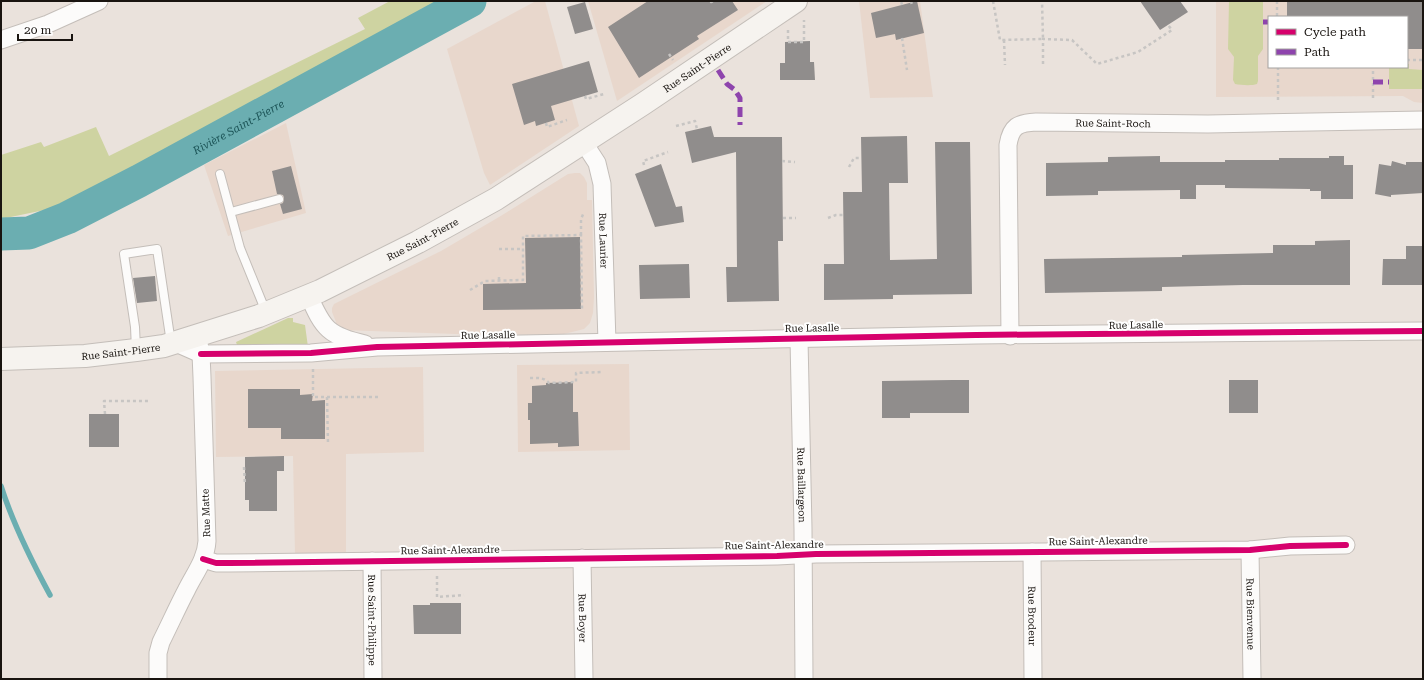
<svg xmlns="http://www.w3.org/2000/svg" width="1424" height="680" font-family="'Roboto Serif',serif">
	<rect width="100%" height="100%" fill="#eae2dc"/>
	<!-- built -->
	<g fill="#e8d7cc" fill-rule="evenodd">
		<polygon points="536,1 545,1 579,126 490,185 484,173 447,49"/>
		<polygon points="588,1 767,1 617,101"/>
		<polygon points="859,1 920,1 933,97 870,98"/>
		<path d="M1216 1H1423V103L1414 102 1403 96 1216 97ZM1269 17H1407V67H1269Z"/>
		<polygon points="286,123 306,213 228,236 204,165"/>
		<polygon points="575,173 580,173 584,177 587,183 587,200 592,200 594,297 593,313 590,323 584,329 564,334 484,335 342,330 334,325 336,322 332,312 332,308 334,304 441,251 499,217 568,174"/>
		<polygon points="629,364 630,450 518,452 517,365"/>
		<polygon points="423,367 424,452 346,454 346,552 295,554 293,456 216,457 215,371"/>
	</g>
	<!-- green -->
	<g fill="#ced3a1">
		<polygon points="390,1 439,1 123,174 59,207 1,219 1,155 41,142 44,147 96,127 109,156 365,29 358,18"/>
		<path d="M1229 1H1263V49L1258 56V81L1257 84C1251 86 1241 85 1235 84L1233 80 1234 57 1228 49Z"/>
		<polygon points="1407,64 1409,64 1409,69 1423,70 1423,89 1389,89 1389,67 1407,67"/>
		<polygon points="288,318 293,318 293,322 305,325 308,347 237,345 236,342"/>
	</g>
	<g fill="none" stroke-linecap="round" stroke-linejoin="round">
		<!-- stream -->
		<path stroke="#6baeb1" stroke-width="5.5" d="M1 486C13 524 31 560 50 595"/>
		<!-- river -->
		<path stroke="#6baeb1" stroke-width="33" id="s1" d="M1 234 29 233 67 218 139 181 470 1"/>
	</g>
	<!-- building -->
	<g fill="#908d8c">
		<polygon points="648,1 732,1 738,10 697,36 699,39 639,78 608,27"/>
		<polygon points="917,1 924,33 896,40 895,34 876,38 871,13"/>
		<polygon points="1140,1 1180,1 1188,12 1160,30"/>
		<polygon points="1287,1 1423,1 1423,49 1407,49 1407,17 1287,17"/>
		<polygon points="585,2 593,29 575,34 567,7"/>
		<polygon points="810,41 810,62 814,62 815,80 780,80 780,63 785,63 785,42"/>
		<polygon points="589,61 598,92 551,106 555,120 536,126 535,121 524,125 512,84"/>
		<polygon points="711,126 714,137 782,137 783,241 778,241 779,301 727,302 726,267 737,267 736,152 692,163 685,132"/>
		<polygon points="907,136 908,183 889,183 890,260 937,259 935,142 970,142 972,294 893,295 893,299 824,300 824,264 844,264 843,192 862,192 861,137"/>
		<polygon points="1160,156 1160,162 1225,162 1225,160 1279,160 1279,158 1329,158 1329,156 1344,156 1344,165 1353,165 1353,199 1321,199 1321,191 1310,191 1310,189 1225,188 1225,185 1196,185 1196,199 1180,199 1180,190 1098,191 1098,195 1046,196 1046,163 1108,162 1108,157"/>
		<polygon points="1392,161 1406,165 1406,162 1423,162 1423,193 1391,195 1391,197 1375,194 1379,164 1391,166"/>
		<polygon points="661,164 676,207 682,206 684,222 655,227 635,174"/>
		<polygon points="291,166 302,209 283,214 280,204 283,203 284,198 283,195 277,194 272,171"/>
		<polygon points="580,237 581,309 483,310 483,284 526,283 525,238"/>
		<polygon points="1350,240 1350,285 1243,285 1162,287 1162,291 1045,293 1044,259 1182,257 1182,255 1273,253 1273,245 1315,245 1315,241"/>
		<polygon points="1406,246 1423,246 1423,285 1382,285 1383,259 1406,259"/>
		<polygon points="689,264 690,298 640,299 639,265"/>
		<polygon points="155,276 157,301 137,303 133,278"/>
		<polygon points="952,380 969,380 969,413 910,413 910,418 882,418 882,381"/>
		<rect x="1229" y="380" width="29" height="33"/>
		<polygon points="573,382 573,412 578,412 579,446 558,447 558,443 530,444 530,420 528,420 528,403 532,403 532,386 546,385 546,383"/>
		<polygon points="248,389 300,389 300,395 313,394 312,401 325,400 325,439 281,439 281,428 248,428"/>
		<rect x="89" y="414" width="30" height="33"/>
		<polygon points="284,456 284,471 277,471 277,511 249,511 249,500 245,500 245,457"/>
		<polygon points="430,603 461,603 461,634 414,634 413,605 430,605"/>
	</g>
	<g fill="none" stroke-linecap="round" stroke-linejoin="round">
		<defs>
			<g id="service">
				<polyline points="220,174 240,248 266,312"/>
				<polyline points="231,212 279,199"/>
				<polyline points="136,349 135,327 124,254 157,249 171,343"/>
			</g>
			<g id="minor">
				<polyline points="1,40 48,24 99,1"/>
				<path id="s2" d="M584 143 597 163 602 184 607 342"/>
				<path d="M309 296C323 329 329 336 365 344"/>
				<path id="s3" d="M1010 336 1008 145C1011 126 1018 123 1036 122L1208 124 1423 120"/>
				<path id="s4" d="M799 339 803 529 804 679"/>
				<polyline points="176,343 201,354 311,353 377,347 976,335 1423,331"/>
				<path id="s5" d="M1250 550 1252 679"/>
				<path id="s6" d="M1032 552 1033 679"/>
				<path id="s7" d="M582 558 584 679"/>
				<polyline points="203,559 216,563 229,563 777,556 816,554 1250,550 1290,546 1346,545"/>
				<path id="s8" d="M372 561 373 679"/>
				<path d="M158 679V653L161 642C170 624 178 606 187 589 195 573 206 559 207 541L202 377 201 354 199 344"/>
			</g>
			<g id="secondary">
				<path id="s9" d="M1 359 85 356 136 350 164 346 259 316 320 291 418 242 496 199 643 104 796 1"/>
			</g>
		</defs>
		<!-- service casing -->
		<use href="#service" stroke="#c4beb9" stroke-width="10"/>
		<!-- minor casing -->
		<use href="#minor" stroke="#c4beb9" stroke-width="19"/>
		<!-- secondary casing -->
		<use href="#secondary" stroke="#c4beb9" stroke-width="24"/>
		<!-- path -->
		<g stroke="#c7c5c3" stroke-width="2.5" stroke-dasharray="3 3" stroke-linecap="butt">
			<polyline points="711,1 711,2 714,1"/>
			<polyline points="911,1 912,5"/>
			<polyline points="993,1 1000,40 1043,39 1042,1"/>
			<polyline points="1277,1 1277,17"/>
			<polyline points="902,5 901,1 902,1"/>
			<polyline points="1268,22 1269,22"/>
			<polyline points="788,30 788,42 804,42 804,20"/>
			<polyline points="902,38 907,70"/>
			<polyline points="1004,40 1005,65"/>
			<polyline points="669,54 673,60"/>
			<polyline points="1407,60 1423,60"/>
			<polyline points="1043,64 1043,39 1072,40 1097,64 1138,52 1172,30 1168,25"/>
			<polyline points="1278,67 1278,100"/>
			<polyline points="585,96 586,99 604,94"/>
			<polyline points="1373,98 1373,67"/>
			<polyline points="546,123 547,127 567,120"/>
			<polyline points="676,126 695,121 697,129"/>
			<polyline points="782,161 795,162"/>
			<polyline points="644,165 643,161 668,152"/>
			<polyline points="849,167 854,158 861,158"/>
			<polyline points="783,218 796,218"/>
			<polyline points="828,218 836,215 843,215"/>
			<polyline points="581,235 581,219 584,212"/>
			<polyline points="499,249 523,249"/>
			<polyline points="499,280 499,274"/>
			<polyline points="470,290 485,281 523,280 523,236 581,235 582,310"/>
			<polyline points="313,369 313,397 378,397"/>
			<path d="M530 378C537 378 544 377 549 383L576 382V373L601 372"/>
			<polyline points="327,397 328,444"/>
			<polyline points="105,414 104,401 148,401"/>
			<polyline points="244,467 245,485"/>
			<polyline points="437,576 437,597 464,595"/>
		</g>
		<!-- service -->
		<use href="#service" stroke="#fcfbfa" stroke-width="8"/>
		<!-- minor -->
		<use href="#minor" stroke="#fcfbfa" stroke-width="17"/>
		<!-- secondary -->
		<use href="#secondary" stroke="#f6f3ef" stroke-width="22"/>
		<!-- quiet -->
		<g stroke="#8e44ad" stroke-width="5" stroke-dasharray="10 5" stroke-linecap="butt">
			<polyline points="1263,22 1268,22"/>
			<polyline points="718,70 727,84 735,90 740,98 740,125"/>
			<polyline points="1373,82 1389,82"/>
		</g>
		<defs>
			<g id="cycleway">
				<polyline points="201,354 311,353 377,347 976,335 1423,331"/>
				<polyline points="203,559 216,563 229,563 777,556 816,554 1250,550 1290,546 1346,545"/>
			</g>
		</defs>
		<!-- cycleway casing -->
		<use href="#cycleway" stroke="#fff" stroke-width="8"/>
		<!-- cycleway -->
		<use href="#cycleway" stroke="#d6006c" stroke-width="6"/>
	</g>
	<g text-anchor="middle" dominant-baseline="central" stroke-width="4" stroke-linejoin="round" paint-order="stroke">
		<!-- street labels -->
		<g font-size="10" fill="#191410" stroke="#fff">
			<text stroke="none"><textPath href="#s9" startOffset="768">Rue Saint-Pierre</textPath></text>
			<text stroke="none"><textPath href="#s3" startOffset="309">Rue Saint-Roch</textPath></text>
			<text stroke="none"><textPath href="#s9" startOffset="444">Rue Saint-Pierre</textPath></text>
			<text stroke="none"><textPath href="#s2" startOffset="102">Rue Laurier</textPath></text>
			<text transform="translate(1136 325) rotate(-1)">Rue Lasalle</text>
			<text transform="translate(812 328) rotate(-1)">Rue Lasalle</text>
			<text transform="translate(488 335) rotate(-1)">Rue Lasalle</text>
			<text stroke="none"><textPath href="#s9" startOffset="120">Rue Saint-Pierre</textPath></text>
			<text stroke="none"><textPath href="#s4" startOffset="146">Rue Baillargeon</textPath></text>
			<text transform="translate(206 513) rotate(-92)">Rue Matte</text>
			<text transform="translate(1098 541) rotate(-1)">Rue Saint-Alexandre</text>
			<text transform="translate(774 545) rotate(-1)">Rue Saint-Alexandre</text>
			<text transform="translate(450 550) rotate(-1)">Rue Saint-Alexandre</text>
			<text stroke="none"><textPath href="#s5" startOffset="64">Rue Bienvenue</textPath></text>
			<text stroke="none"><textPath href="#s6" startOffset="64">Rue Brodeur</textPath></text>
			<text stroke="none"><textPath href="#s7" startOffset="60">Rue Boyer</textPath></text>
			<text stroke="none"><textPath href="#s8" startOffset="59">Rue Saint-Philippe</textPath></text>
		</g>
		<!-- water labels -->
		<g font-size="11" font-style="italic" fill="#1c5457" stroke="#fff">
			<text stroke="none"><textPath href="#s1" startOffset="263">Rivière Saint-Pierre</textPath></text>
		</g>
	</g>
	<!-- border -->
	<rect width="1424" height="680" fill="none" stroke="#191410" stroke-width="4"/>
	<!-- legend -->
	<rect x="1268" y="16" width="140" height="52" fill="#ffffff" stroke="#a3a19f"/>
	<rect x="1276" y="29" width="20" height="6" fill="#d6006c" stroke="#a3a19f"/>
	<text x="1304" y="36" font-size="12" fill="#191410">Cycle path</text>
	<rect x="1276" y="49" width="20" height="6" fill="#8e44ad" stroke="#a3a19f"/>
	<text x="1304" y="56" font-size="12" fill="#191410">Path</text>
	<!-- scale -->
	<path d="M18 34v6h54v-6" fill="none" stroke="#191410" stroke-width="2"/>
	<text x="24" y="34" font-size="12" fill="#191410" stroke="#ffffff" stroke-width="3" paint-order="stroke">20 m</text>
</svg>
